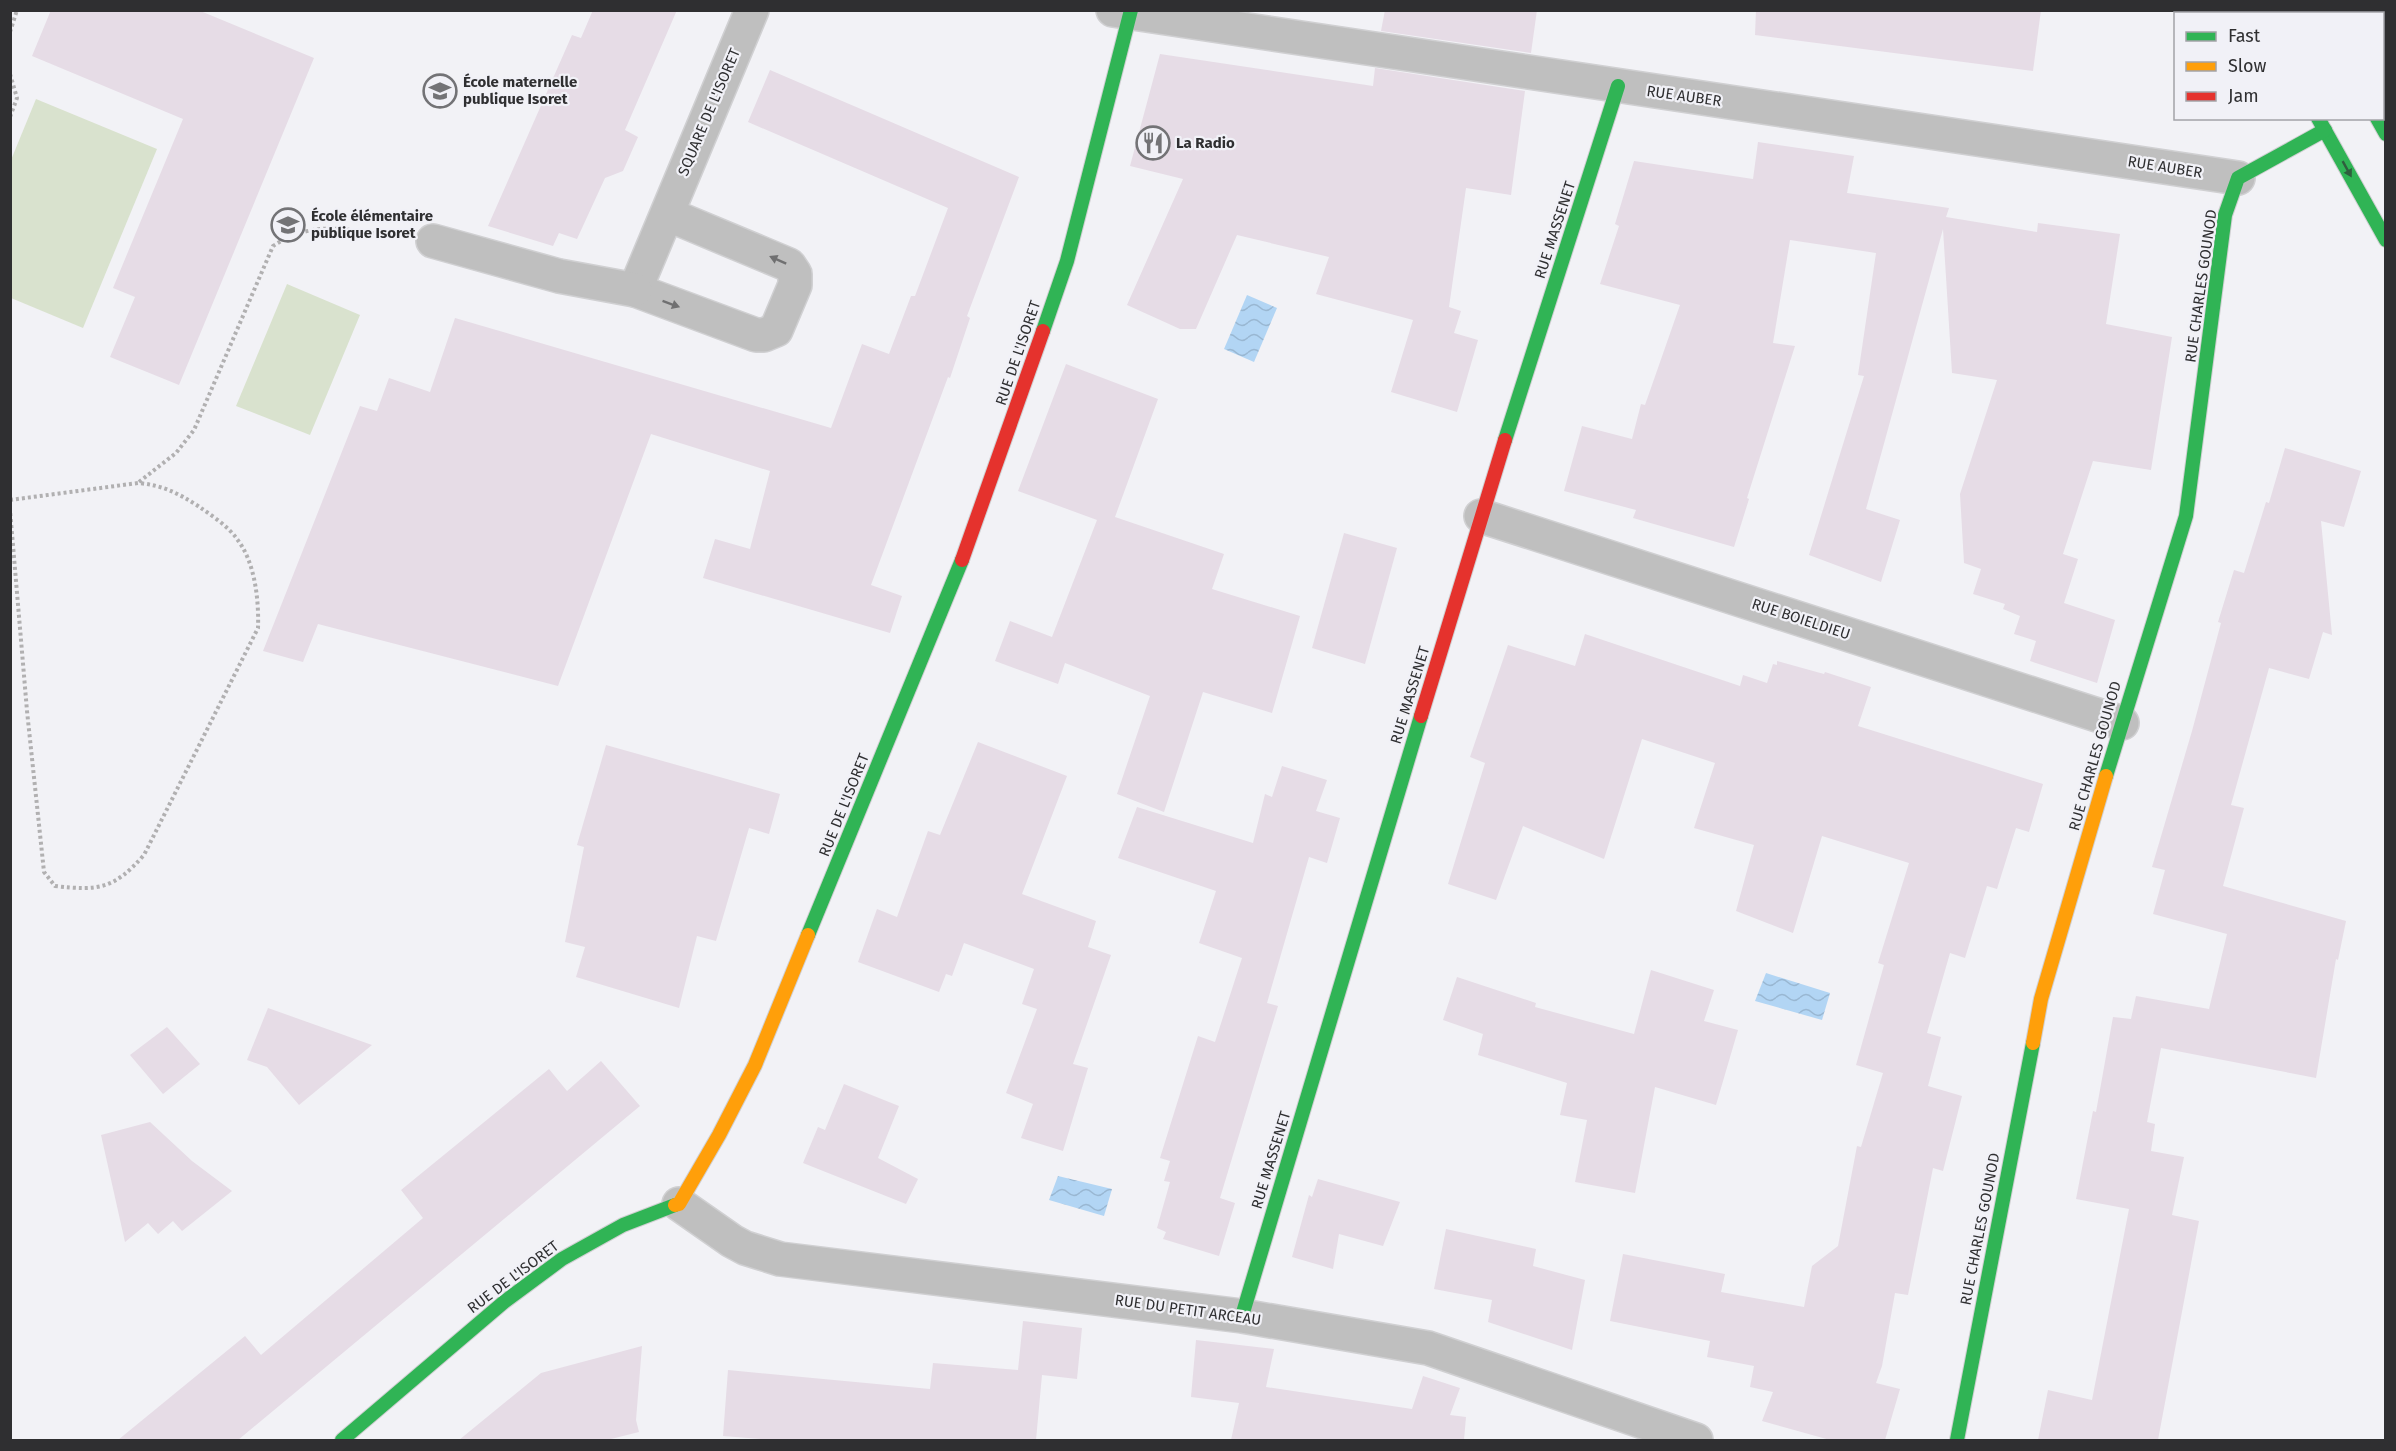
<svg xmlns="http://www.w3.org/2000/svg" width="2396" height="1451" font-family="'Fira Sans',sans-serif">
	<defs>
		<pattern id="water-waves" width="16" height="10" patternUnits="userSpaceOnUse" patternTransform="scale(1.5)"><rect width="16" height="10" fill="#b2d5f4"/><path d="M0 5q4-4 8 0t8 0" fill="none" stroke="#99b7d2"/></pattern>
	</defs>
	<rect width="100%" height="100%" fill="#f2f2f6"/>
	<!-- grass -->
	<g fill="#d9e2ce">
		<polygon points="36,99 157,149 83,328 11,298 11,160"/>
		<polygon points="287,284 360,315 310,435 236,406"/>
	</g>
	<!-- water -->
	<g fill="url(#water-waves)">
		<polygon points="1247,295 1277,308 1254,362 1224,349"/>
		<polygon points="1766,973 1830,993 1822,1020 1755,1001"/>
		<polygon points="1058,1176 1112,1189 1104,1216 1049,1200"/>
	</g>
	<!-- building -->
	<g fill="#e6dce6">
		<polygon points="51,10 198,10 314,58 179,385 110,357 135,297 113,288 183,119 32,56"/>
		<polygon points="593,10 677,10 625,130 638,137 623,171 605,178 577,239 559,233 553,246 488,226 572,35 581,38"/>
		<polygon points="1385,10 1537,10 1531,53 1381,31"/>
		<polygon points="1756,10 2041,10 2033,71 1755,35"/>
		<polygon points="1160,54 1373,86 1375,68 1525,91 1511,195 1466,188 1449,307 1461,311 1454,333 1478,340 1457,412 1391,392 1413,320 1316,294 1329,257 1237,235 1196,329 1180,329 1127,305 1183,179 1130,166"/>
		<polygon points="770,70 1019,177 967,316 970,318 950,378 948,377 871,585 902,596 890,633 703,578 715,539 750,549 770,471 651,434 558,686 318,624 303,662 263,651 360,406 377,411 389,378 430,392 455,318 831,428 862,344 889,354 911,296 915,296 948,208 748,122"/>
		<polygon points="1758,142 1854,156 1847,193 1949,208 1946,217 2037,232 2038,223 2120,234 2106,324 2172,337 2151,470 2093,461 2063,554 2078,559 2064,603 2115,620 2097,683 2030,661 2036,641 2014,634 2020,616 2003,609 2005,604 1973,594 1981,569 1964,563 1960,494 1997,380 1952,373 1943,229 1866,509 1900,520 1881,582 1809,555 1864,376 1858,375 1876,253 1790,240 1773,343 1795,346 1747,498 1749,499 1734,547 1633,518 1636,510 1564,491 1582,426 1632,439 1641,404 1645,405 1680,305 1600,284 1619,226 1615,224 1634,161 1753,179"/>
		<polygon points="1066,364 1158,399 1115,517 1224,554 1212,589 1300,616 1272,713 1203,692 1164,812 1117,794 1150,696 1065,663 1058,684 995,661 1010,621 1052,637 1097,520 1018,491"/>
		<polygon points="2285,448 2361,471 2344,527 2321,521 2332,635 2323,632 2309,679 2269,668 2231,805 2244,808 2223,886 2346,921 2338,960 2336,959 2316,1078 2161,1048 2147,1122 2155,1124 2151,1151 2184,1157 2172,1215 2199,1221 2158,1440 2038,1440 2048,1390 2092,1400 2129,1209 2076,1199 2093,1111 2096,1112 2113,1017 2131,1019 2136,996 2209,1009 2227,934 2153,914 2165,870 2152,867 2192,731 2221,623 2218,622 2234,570 2244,573 2266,502 2269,503"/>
		<polygon points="1344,533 1397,548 1365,664 1312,648"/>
		<polygon points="1585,634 1740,686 1743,675 1767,683 1773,664 1777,665 1777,661 1824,674 1825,672 1871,687 1858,726 2043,784 2029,832 2016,828 1997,889 1987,886 1965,958 1950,953 1927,1033 1941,1037 1928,1086 1962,1096 1943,1171 1933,1168 1908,1295 1895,1293 1882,1366 1876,1383 1900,1389 1885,1440 1830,1440 1762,1421 1773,1392 1750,1387 1754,1366 1707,1357 1710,1341 1610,1321 1623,1254 1725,1274 1721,1292 1804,1307 1812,1266 1838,1246 1857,1146 1861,1147 1883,1073 1856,1065 1884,965 1878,963 1909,863 1822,836 1793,933 1736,911 1754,845 1694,828 1715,763 1642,739 1604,859 1523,826 1496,900 1448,884 1485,763 1470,757 1508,645 1575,666"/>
		<polygon points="978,742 1067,776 1022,894 1096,921 1088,947 1111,955 1073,1064 1088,1068 1063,1151 1021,1138 1033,1104 1006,1093 1037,1009 1022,1004 1034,969 964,943 952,976 946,974 939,992 858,962 877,909 897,917 928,831 940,835"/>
		<polygon points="606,745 780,794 769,834 749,828 716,941 697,936 679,1008 576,977 585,947 565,942 584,847 577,845"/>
		<polygon points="1282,766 1327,780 1316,811 1340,818 1327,863 1309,857 1267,1003 1278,1006 1220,1198 1235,1203 1219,1256 1163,1239 1166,1232 1157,1228 1170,1182 1164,1181 1170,1161 1160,1158 1198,1036 1215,1042 1242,958 1199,943 1216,891 1118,858 1137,807 1253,843 1265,794 1272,797"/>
		<polygon points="1651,970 1714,990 1704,1021 1738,1030 1716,1105 1655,1087 1635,1193 1575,1182 1587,1120 1560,1115 1567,1083 1478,1055 1483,1034 1443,1020 1457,977 1536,1003 1535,1007 1634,1034"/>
		<polygon points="268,1008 372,1045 299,1105 267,1067 247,1060"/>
		<polygon points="167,1027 200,1064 163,1094 130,1055"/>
		<polygon points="601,1061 640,1106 238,1440 118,1440 245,1336 261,1355 423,1218 401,1190 549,1069 567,1091"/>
		<polygon points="844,1084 899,1106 878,1158 918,1179 906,1204 803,1163 818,1127 825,1130"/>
		<polygon points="150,1122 192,1161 232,1191 182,1231 173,1221 158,1234 148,1223 125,1242 101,1135"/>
		<polygon points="1318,1179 1400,1202 1383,1246 1339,1234 1333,1269 1292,1257 1309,1195 1312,1197"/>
		<polygon points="1446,1229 1536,1249 1533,1266 1585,1280 1572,1350 1488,1322 1492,1300 1434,1289"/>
		<polygon points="1023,1321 1082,1328 1077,1379 1042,1375 1036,1440 772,1440 723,1436 728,1370 930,1389 933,1363 1018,1370"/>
		<polygon points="1196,1340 1274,1349 1266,1387 1412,1409 1423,1376 1460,1388 1450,1415 1466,1417 1464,1440 1231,1440 1239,1403 1191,1397"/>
		<polygon points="642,1346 636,1420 639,1432 607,1440 459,1440 541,1373"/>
	</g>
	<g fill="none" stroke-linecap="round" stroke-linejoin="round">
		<defs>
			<g id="street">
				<polyline points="1113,10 2238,178"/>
				<polyline points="667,214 789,265 795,274 795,285 776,330 764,335 756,335 635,290 752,10"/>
				<polyline points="433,241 559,276 635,290"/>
				<polyline points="1481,516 2122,723"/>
				<polyline points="679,1204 732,1241 745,1248 780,1259 1242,1316 1428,1348 1696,1440"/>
			</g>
			<g id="fast">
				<polyline points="2251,10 2253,14"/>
				<polyline points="2317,10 2319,14"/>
				<polyline points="2318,118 2386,240"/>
				<polyline points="2377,118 2386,134"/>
				<polyline points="1043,331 1067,261 1131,10"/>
				<polyline points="1505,440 1618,86"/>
				<polyline points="2106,776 2186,516 2225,215 2238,178 2325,130"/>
				<polyline points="808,935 962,560"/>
				<polyline points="1242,1316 1421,716"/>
				<polyline points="342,1440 504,1302 562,1259 623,1225 675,1205"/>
				<polyline points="1957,1440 2033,1043"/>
			</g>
			<g id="slow">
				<polyline points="2033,1043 2041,999 2106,776"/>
				<polyline points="675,1205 679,1204 719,1135 755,1065 808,935"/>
			</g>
			<g id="jam">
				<polyline points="962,560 1043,331"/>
				<polyline points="1421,716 1505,440"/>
			</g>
		</defs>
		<!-- street casing -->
		<use href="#street" stroke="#d0d0d2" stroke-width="36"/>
		<!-- fast casing -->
		<use href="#fast" stroke="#d0d0d2" stroke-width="16"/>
		<!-- slow casing -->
		<use href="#slow" stroke="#d0d0d2" stroke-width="16"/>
		<!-- jam casing -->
		<use href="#jam" stroke="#d0d0d2" stroke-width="16"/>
		<!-- path -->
		<g stroke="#b1b0b1" stroke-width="4" stroke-dasharray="3 3" stroke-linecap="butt">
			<polyline points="10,32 17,10"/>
			<polyline points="10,74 17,98 10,117"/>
			<path d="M139 482 176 453 194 430 273 246C315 219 346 230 392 236"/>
			<path d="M10 500 138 483C162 485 178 493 198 506 211 515 228 526 237 539 255 562 259 600 258 628L144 855C114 889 99 891 55 886L44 872 27 711 10 510"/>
		</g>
		<!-- street -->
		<use href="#street" stroke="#bfbfbf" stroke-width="33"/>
		<!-- fast -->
		<use href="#fast" stroke="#30b455" stroke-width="14"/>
		<!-- slow -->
		<use href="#slow" stroke="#ff9f0a" stroke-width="14"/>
		<!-- jam -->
		<use href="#jam" stroke="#e5322d" stroke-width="14"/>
	</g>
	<!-- one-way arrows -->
	<defs><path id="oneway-solid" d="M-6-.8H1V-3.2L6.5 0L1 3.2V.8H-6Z" transform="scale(1.5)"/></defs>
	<use fill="#2f5e3e" href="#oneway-solid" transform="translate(2347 169) rotate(61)"/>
	<g fill="#707071">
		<use href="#oneway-solid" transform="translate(778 260) rotate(-156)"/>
		<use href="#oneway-solid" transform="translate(671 304) rotate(20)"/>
	</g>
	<!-- icons -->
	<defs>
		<symbol id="school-ring" viewBox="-11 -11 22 22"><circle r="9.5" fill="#f1f1f7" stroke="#737376" stroke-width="1.5"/><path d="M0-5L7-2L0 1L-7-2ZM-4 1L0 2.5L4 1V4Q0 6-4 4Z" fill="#737376"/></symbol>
		<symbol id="restaurant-ring" viewBox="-11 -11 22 22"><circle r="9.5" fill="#f1f1f7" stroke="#737376" stroke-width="1.5"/><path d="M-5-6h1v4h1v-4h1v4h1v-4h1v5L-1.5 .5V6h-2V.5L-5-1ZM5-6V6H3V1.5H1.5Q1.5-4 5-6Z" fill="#737376"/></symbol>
	</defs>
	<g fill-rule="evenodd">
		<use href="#school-ring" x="421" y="72" width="38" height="38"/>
		<use href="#restaurant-ring" x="1134" y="124" width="38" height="38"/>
		<use href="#school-ring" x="269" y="206" width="38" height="38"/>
	</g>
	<g text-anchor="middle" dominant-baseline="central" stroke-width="4.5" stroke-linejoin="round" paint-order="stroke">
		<!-- poi labels -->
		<g font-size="15" font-weight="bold" fill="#2f2f31" stroke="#f1f1f7" text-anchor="start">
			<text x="463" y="82">École maternelle<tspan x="463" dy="17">publique Isoret</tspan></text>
			<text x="1176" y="143">La Radio</text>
			<text x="311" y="216">École élémentaire<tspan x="311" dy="17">publique Isoret</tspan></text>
		</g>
		<!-- street labels -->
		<g font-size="15" fill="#2f2f31" stroke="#f1f1f7">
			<text transform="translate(1684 96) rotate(8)">RUE AUBER</text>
			<text transform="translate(709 112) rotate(-67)">SQUARE DE L'ISORET</text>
			<text transform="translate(2165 167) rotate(9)">RUE AUBER</text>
			<text transform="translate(1555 230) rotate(-72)">RUE MASSENET</text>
			<text transform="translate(2201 286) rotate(-82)">RUE CHARLES GOUNOD</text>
			<text transform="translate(1018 353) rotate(-71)">RUE DE L'ISORET</text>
			<text transform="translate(1801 619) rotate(18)">RUE BOIELDIEU</text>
			<text transform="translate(1410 695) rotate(-73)">RUE MASSENET</text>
			<text transform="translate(2095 756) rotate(-74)">RUE CHARLES GOUNOD</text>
			<text transform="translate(844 805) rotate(-68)">RUE DE L'ISORET</text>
			<text transform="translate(1271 1160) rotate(-73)">RUE MASSENET</text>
			<text transform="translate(1980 1229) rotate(-79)">RUE CHARLES GOUNOD</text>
			<text transform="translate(513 1277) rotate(-37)">RUE DE L'ISORET</text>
			<text transform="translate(1188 1310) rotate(8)">RUE DU PETIT ARCEAU</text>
		</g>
	</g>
	<!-- border -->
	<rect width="2396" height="1451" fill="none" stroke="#2f2f31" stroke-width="24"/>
	<!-- legend -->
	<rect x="2174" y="12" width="210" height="108" fill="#f1f1f7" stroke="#a3a3a8" stroke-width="1.5"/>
	<rect x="2186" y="32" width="30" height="9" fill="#30b455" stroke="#a3a3a8" stroke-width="1.5"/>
	<text x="2228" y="42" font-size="18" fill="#2f2f31">Fast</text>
	<rect x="2186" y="62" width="30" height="9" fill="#ff9f0a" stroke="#a3a3a8" stroke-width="1.5"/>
	<text x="2228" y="72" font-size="18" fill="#2f2f31">Slow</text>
	<rect x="2186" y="92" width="30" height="9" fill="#e5322d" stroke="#a3a3a8" stroke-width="1.5"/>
	<text x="2228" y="102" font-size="18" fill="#2f2f31">Jam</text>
</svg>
